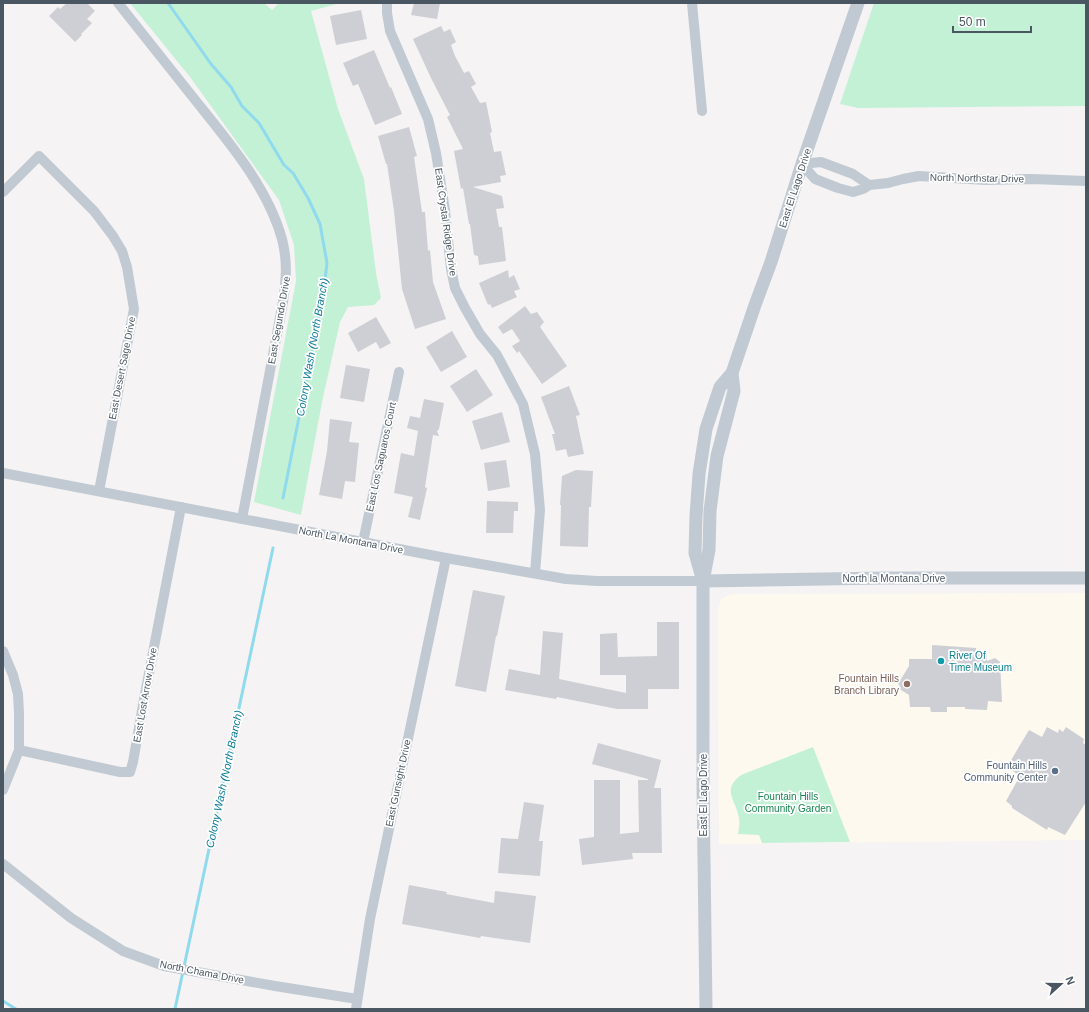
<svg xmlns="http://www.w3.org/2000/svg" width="1089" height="1012" font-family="Helvetica,sans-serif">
	<rect width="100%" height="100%" fill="#f5f3f3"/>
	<!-- commercial -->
	<polygon fill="#fdf9ef" points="1086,593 1086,840 719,844 718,610 721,599 726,596 732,594"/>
	<!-- green -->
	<g fill="#c3f1d5">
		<polygon points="130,3 264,3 272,10 279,3 340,3 311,11 338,109 364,179 376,273 381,298 374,305 348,307 340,322 322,402 301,515 254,502 296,281 294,245 279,200 190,77"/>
		<polygon points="874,3 1086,3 1086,106 858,108 840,104"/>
		<path d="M813 747 850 842 762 843 759 835 738 834C739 829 740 823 739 818 736 800 721 790 741 775Z"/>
	</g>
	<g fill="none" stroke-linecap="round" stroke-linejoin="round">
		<!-- stream -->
		<g stroke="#90daee" stroke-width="3">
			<polyline points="168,3 211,64 231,87 242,106 259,123 284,165 293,173 308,198 320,224 327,263 323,296 283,498"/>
			<polyline points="3,1001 16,1009"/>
			<polyline points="175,1009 273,548"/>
		</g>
	</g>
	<!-- building -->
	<g fill="#cdcfd5">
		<polygon points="67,3 87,3 95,11 87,19 92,23 81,34 82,35 75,42 49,16 58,7 60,9"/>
		<polygon points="414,3 440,3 437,19 411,15"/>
		<polygon points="361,10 367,39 336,45 330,16"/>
		<polygon points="441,26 444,32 450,29 456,42 451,45 455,56 464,73 469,71 476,84 471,87 480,103 486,102 492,132 490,133 494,152 501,151 506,175 500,176 501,182 473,187 502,196 504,208 496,209 499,227 502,227 506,261 479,265 478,256 474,255 470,224 469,224 463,188 461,189 454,151 463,149 447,117 450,115 431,78 413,39"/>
		<polygon points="374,50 390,88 391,87 402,114 375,125 358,84 353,86 343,63"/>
		<polygon points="409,127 417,156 414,157 422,212 425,212 428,251 430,250 433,282 446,319 415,329 402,289 394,211 387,164 386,164 378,136"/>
		<polygon points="508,270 509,278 514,275 520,289 514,291 517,297 492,308 490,304 488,305 479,283"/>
		<polygon points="525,306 531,314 537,312 544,322 540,327 567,366 542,384 519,351 517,353 512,346 520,341 512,329 503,334 498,327"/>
		<polygon points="376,317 391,343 380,349 376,342 358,352 348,333"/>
		<polygon points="452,331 467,357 441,372 426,347"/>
		<polygon points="346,365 370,369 364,402 340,398"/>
		<polygon points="476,369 493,395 467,412 450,386"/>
		<polygon points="569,386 580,415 576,416 584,454 568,457 566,449 556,451 552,434 555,434 541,397"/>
		<polygon points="424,399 444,403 439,429 437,431 439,436 433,435 425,487 427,488 420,520 408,517 413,497 394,493 401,453 414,456 418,431 407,428 410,416 420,418"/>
		<polygon points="502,412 510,442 481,450 472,421"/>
		<polygon points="330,419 352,422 349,442 359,443 355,482 345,481 342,499 319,495 327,451"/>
		<polygon points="506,460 510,487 488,491 484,463"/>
		<polygon points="576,470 593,471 591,507 589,507 588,547 560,546 561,505 560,505 562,476"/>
		<polygon points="487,501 518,502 518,511 514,511 513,533 486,533"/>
		<polygon points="473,590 505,596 497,636 496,636 486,692 455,686"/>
		<polygon points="657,622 679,622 679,689 648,689 648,709 617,709 557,697 556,699 505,690 509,669 540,675 543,631 563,633 559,679 626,693 626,675 600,675 600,634 617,633 618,657 657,656"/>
		<polygon points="932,645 976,648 976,652 986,652 987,661 995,658 1000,662 1002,702 988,701 987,710 965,709 965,707 947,707 947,712 931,712 930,707 910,707 909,695 898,688 900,686 898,684 909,666 909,659 932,659"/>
		<polygon points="1047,727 1058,733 1059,729 1063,732 1066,727 1084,739 1083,743 1086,745 1086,802 1065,835 1048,827 1047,830 1012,808 1012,806 1006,801 1020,776 1007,767 1029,730 1042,737"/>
		<polygon points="598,743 661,760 654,788 661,788 662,853 632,853 633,859 582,865 579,839 594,837 594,780 620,780 620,834 639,832 638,780 648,780 648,779 592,764"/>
		<polygon points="524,802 544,805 539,841 543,841 540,876 498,873 501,838 518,839"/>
		<polygon points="409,885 447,892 446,894 494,903 495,891 536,896 530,943 481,936 480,938 402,924"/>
	</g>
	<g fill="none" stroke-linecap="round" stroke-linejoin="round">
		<!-- minor -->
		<g stroke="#c1cad2" stroke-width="10">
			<path d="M118 3C143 34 167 65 192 96 226 139 267 185 282 239 288 263 286 279 283 302L242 519"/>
			<polyline points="387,3 387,13 390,31 428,119 436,153 445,210 451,269 455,288 465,308 480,334 497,355 523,404 535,454 540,510 535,573"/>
			<polyline points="692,3 702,111"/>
			<polyline points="802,164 815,179 838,188 853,192 863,189 869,185 888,183 903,179 919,176 986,180 1032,179 1086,181"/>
			<polyline points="802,164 821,162 853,174 869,185"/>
			<polyline points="3,192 39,156 94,211 113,236 122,251 127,267 134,309 99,491"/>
			<polyline points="3,473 446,558 566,579 597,581 703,581"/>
			<polyline points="363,542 399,372"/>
			<polyline points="3,651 13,675 18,694 19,713 19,750 3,790"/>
			<polyline points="19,750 120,772 130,772 133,762 144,699 181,507"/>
			<polyline points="3,864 71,918 123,951 164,966 275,986 357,999"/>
			<polyline points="356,1009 370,919 446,558"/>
		</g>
		<!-- tertiary -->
		<g stroke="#c1cad2" stroke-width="13">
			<polyline points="702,578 695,553 696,516 699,474 706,429 720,387 732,373 755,305 771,262 802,164 858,3"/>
			<polyline points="703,581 884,578 1086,578"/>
			<polyline points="706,1009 703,785 703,581 709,550 710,511 717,456 734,391 732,373"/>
		</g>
	</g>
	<!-- markers -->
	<circle fill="#0f9aa8" stroke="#fff" stroke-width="1.5" cx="941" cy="661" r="4"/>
	<circle fill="#8d6e63" stroke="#fff" stroke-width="1.5" cx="907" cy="684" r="4"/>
	<circle fill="#5c6f8a" stroke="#fff" stroke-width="1.5" cx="1055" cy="771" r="4"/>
	<g text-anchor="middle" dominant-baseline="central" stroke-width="3.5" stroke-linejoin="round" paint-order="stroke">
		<!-- street labels -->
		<g font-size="10" fill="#4a5661" stroke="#fff">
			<text transform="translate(977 178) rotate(1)">North Northstar Drive</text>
			<text transform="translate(795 188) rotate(-72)">East El Lago Drive</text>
			<text transform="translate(446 222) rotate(82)">East Crystal Ridge Drive</text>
			<text transform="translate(279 320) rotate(-80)">East Segundo Drive</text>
			<text transform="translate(122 368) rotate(-79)">East Desert Sage Drive</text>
			<text transform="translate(381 457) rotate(-78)">East Los Saguaros Court</text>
			<text transform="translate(351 540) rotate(11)">North La Montana Drive</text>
			<text x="894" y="578">North la Montana Drive</text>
			<text transform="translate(145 695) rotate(-80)">East Lost Arrow Drive</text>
			<text transform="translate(398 783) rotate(-78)">East Gunsight Drive</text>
			<text transform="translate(703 795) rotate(-90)">East El Lago Drive</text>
			<text transform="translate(202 972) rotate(11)">North Chama Drive</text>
		</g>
		<!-- culture labels -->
		<g font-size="10" fill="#0d838f" stroke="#fff" text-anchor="start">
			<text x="949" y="655">River Of<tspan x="949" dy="12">Time Museum</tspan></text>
		</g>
		<!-- education labels -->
		<g font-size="10" fill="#785e54" stroke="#fff" text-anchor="end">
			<text x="899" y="678">Fountain Hills<tspan x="899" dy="12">Branch Library</tspan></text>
		</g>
		<!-- service labels -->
		<g font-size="10" fill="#4e5e75" stroke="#fff" text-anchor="end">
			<text x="1047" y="765">Fountain Hills<tspan x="1047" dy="12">Community Center</tspan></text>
		</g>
		<!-- park labels -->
		<g font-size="10" fill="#17864f" stroke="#fff">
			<text x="788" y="796">Fountain Hills<tspan x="788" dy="12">Community Garden</tspan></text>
		</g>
		<!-- water labels -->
		<g font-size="11" font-style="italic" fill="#0c7c9b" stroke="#fff">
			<text transform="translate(312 347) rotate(-80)">Colony Wash (North Branch)</text>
			<text transform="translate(224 779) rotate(-78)">Colony Wash (North Branch)</text>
		</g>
	</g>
	<!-- border -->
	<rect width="1089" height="1012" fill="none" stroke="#4a5661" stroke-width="8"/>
	<!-- north arrow -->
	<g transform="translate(1061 984) rotate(69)" stroke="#ffffff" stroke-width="3" paint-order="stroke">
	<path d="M0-3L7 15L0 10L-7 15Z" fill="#4a5661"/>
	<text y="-6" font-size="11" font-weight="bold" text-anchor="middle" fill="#4a5661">N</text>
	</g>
	<!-- scale -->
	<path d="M953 26v6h78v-6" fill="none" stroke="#4a5661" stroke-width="2"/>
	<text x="959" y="26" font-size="12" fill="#4a5661" stroke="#ffffff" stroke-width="3" paint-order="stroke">50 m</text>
</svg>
